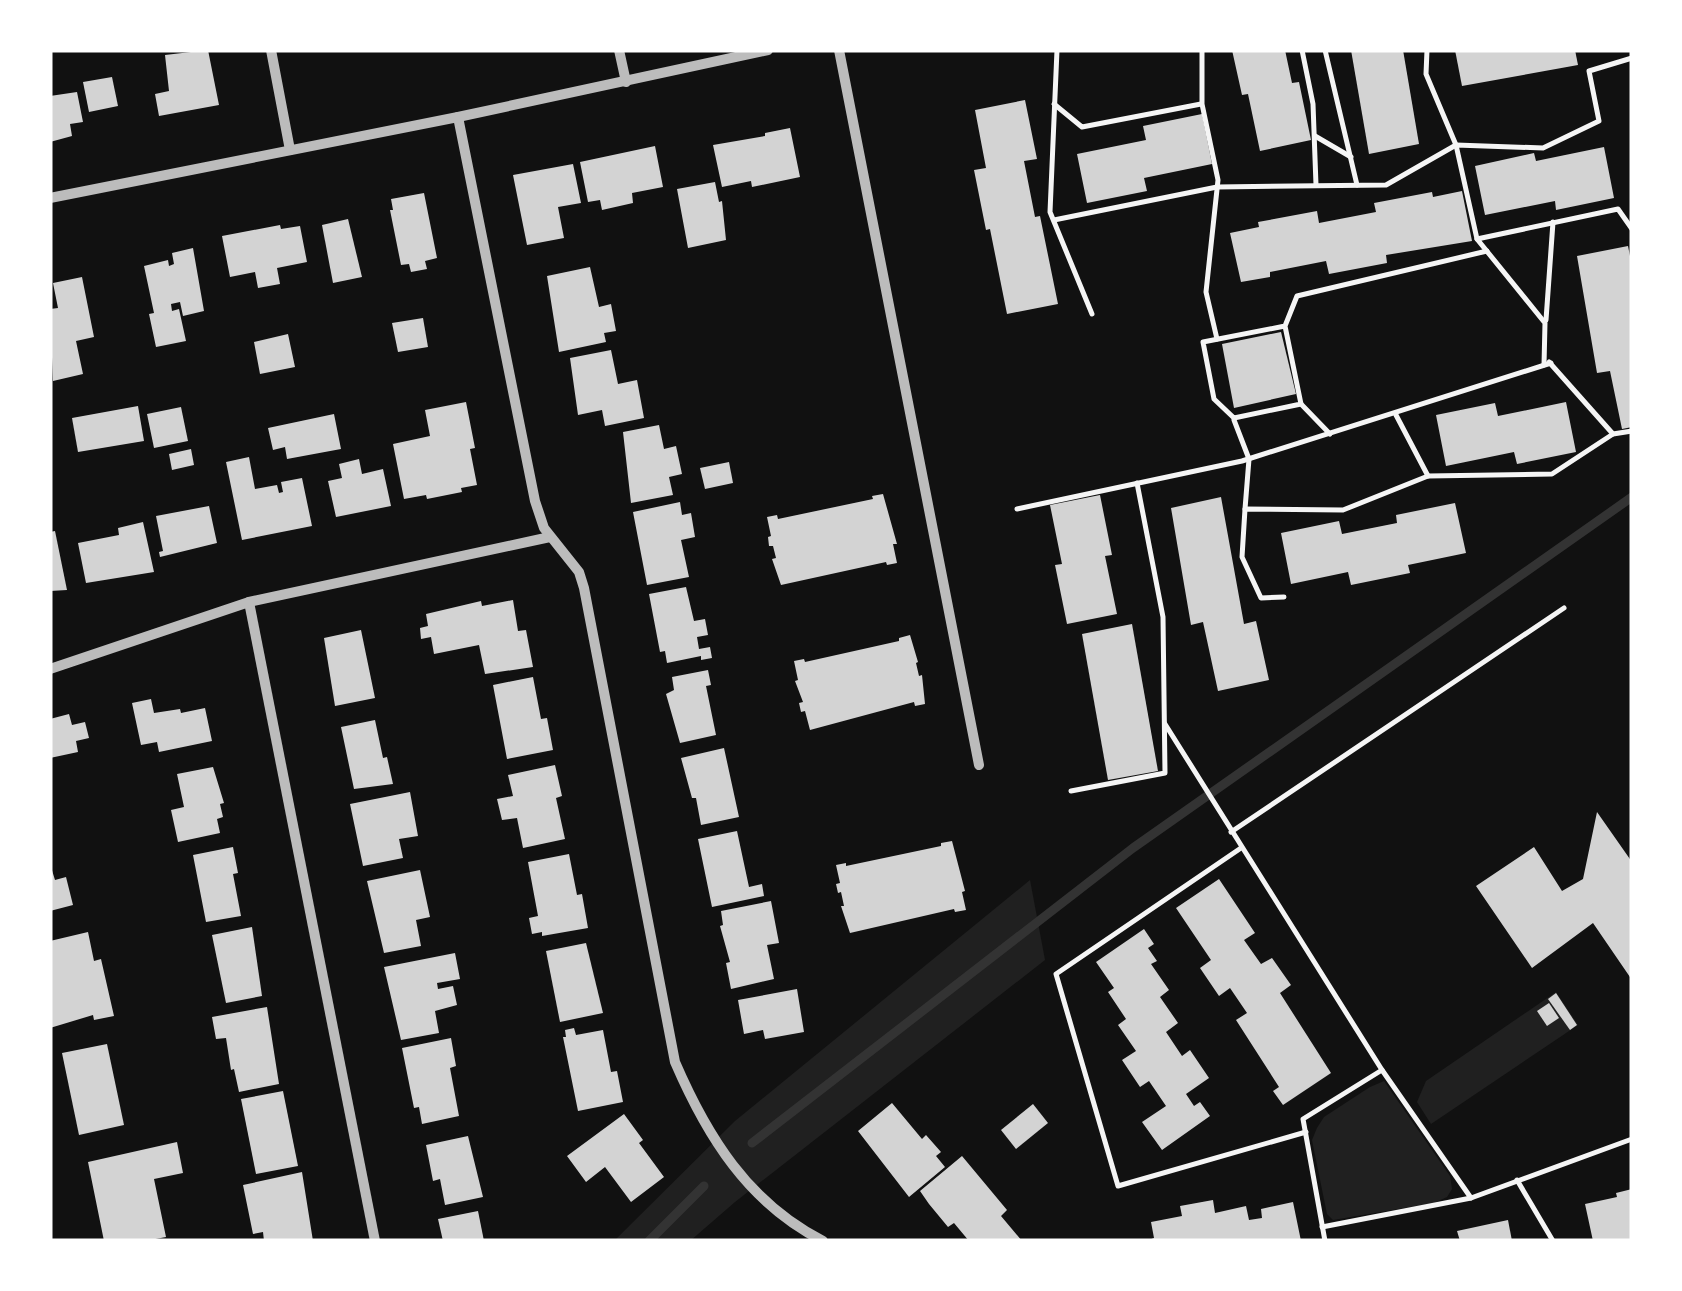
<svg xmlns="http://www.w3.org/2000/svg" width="1682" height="1291" font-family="'Asap Condensed',sans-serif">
	<rect width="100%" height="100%" fill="#111"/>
	<!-- green -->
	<g fill="#202020">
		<polygon points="1030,880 1045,960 735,1202 690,1241 614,1241 735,1121"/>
		<polygon points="1556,992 1578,1025 1431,1124 1417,1102 1426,1081"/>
		<polygon points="1384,1081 1450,1176 1452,1189 1447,1197 1434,1203 1333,1220 1327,1214 1312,1140 1317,1128 1324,1117 1370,1087"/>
	</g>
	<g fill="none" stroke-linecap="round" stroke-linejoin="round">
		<!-- stream -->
		<g stroke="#333" stroke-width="9">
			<polyline points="752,1143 1133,848 1632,497"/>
			<polyline points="649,1241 704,1186"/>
		</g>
	</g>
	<!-- building -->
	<g fill="#d3d3d3">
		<polygon points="208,50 219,105 159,116 155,94 169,91 165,55"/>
		<polygon points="1232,50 1285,50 1292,83 1299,82 1311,140 1260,151 1248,94 1242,95"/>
		<polygon points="1351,50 1403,50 1419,144 1369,154"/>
		<polygon points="1455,50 1575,50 1578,65 1462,86"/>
		<polygon points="112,77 118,106 89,112 83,82"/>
		<polygon points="77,92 83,122 70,124 72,136 50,142 50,96"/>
		<polygon points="1025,100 1037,159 1024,161 1035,217 1040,216 1058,304 1007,314 990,229 986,230 974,170 986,168 975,110"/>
		<polygon points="1202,114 1212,164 1144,178 1147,191 1087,203 1077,154 1146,140 1143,126"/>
		<polygon points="790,128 800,177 752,187 751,181 722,187 713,145 765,136 765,133"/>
		<polygon points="655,146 663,187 632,193 633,203 602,210 600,200 588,202 580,162"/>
		<polygon points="1604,147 1614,198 1556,210 1555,201 1485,215 1475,166 1534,153 1536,161"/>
		<polygon points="573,164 581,203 558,207 564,238 527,245 513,175"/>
		<polygon points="715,182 719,202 722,201 726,240 688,248 677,189"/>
		<polygon points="1462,191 1472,241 1386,255 1387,263 1329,274 1326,261 1270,272 1270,277 1241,282 1230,233 1259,227 1258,222 1317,211 1319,223 1376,212 1374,203 1432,192 1433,197"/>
		<polygon points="424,193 437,258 425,261 427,269 411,272 409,264 401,265 390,210 393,210 391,199"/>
		<polygon points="348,219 362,277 333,283 322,225"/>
		<polygon points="280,225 281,229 300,226 307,262 277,268 280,284 258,288 255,272 230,277 222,236"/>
		<polygon points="1628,246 1632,266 1632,427 1622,429 1610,371 1597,373 1577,256"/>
		<polygon points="193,248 204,311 183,316 180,302 171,304 172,311 179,309 186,341 156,347 149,314 154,313 144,266 168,260 169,266 174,264 172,253"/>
		<polygon points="590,267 599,307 611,304 616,331 604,333 606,342 559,352 547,276"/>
		<polygon points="82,277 94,337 76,341 83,374 53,381 50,309 58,308 53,283"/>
		<polygon points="423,318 428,347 398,352 392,323"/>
		<polygon points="1281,332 1296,394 1234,408 1222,344"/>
		<polygon points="288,334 295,367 260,374 254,342"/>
		<polygon points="611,350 618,384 637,380 644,418 605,426 602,410 578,415 570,358"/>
		<polygon points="466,402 475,448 470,449 477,485 461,488 462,492 427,499 426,495 404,499 393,444 430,436 425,410"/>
		<polygon points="1566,402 1576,452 1517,464 1514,452 1446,466 1436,415 1495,403 1498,416"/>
		<polygon points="138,406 144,441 78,452 72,418"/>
		<polygon points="181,407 188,441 154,448 147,414"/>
		<polygon points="334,414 341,449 287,459 285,447 273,450 268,428"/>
		<polygon points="659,425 664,449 676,446 682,474 669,477 673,495 631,503 623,432"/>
		<polygon points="191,449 194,465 172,470 169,454"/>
		<polygon points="249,457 255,489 277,485 279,493 283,492 281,482 302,478 312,526 242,540 226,462"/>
		<polygon points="359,459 362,474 383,469 391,506 336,517 328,481 342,478 339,464"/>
		<polygon points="729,462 733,483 705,489 700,468"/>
		<polygon points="883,494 897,544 893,544 897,563 887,565 886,562 781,585 772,559 776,558 773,546 769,546 768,537 771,536 767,517 777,515 778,519 873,499 872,496"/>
		<polygon points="1100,495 1112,555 1105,556 1117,614 1067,624 1055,565 1062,564 1050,505"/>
		<polygon points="1221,497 1244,624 1256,621 1269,680 1218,691 1203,622 1191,625 1171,508"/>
		<polygon points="680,502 682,515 691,513 695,537 681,540 689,577 647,585 633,512"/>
		<polygon points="1455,503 1466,553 1408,565 1410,573 1351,585 1348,572 1291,584 1281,533 1339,521 1342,534 1397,523 1396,515"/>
		<polygon points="209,506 217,543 160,557 159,552 163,551 156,516"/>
		<polygon points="143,522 154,572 86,583 78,543 119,535 118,528"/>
		<polygon points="55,531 67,590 50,591 50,532"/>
		<polygon points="686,587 694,621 705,619 708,635 697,637 699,649 710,647 712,658 701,660 701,656 667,663 665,651 660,652 649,594"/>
		<polygon points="513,600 518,631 526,630 533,667 485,674 479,645 434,654 431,637 421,639 420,628 428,626 426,614 481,601 482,606"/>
		<polygon points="1132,624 1158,771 1108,780 1082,634"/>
		<polygon points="361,630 375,698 335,706 324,638"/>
		<polygon points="910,635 918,662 916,663 919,676 922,675 925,704 915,706 914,702 810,730 805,711 801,712 799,703 803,702 795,681 798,680 794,661 804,659 805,662 899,641 899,638"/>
		<polygon points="708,670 711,685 706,686 716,735 680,743 666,694 674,690 672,677"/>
		<polygon points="533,677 541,719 547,718 553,750 507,759 493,685"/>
		<polygon points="151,699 154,713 180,709 181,713 205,708 212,741 159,752 157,742 141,745 132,703"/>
		<polygon points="69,714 72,725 85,722 89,738 76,741 78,752 50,758 50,719"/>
		<polygon points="375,720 383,758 387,757 393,784 354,789 341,727"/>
		<polygon points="724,748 739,817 701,825 696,798 692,798 681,758"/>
		<polygon points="555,765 562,796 556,798 565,839 523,848 517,818 502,820 497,799 513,796 508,775"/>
		<polygon points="213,767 224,803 220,804 223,817 217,819 220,833 178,842 171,810 184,807 177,774"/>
		<polygon points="410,792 418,836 399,839 403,858 363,866 350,804"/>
		<polygon points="1597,812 1632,862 1632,980 1593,923 1532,968 1476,886 1534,847 1562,891 1583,879"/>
		<polygon points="737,831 749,887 762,884 764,896 712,907 698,839"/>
		<polygon points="952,841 965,891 962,892 966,910 955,912 954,909 850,933 841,906 844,906 841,892 838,893 836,884 840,883 836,865 846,863 846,866 941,846 941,843"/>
		<polygon points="233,847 238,873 233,874 241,916 206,922 193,855"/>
		<polygon points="569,854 577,895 582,894 588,928 542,936 542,932 532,934 529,918 538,916 528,862"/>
		<polygon points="50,864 55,880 66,877 73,905 50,911"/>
		<polygon points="420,870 430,917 416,920 421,946 384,953 367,881"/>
		<polygon points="1219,879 1255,933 1244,940 1261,964 1272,958 1291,985 1280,993 1331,1073 1283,1105 1273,1091 1279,1087 1236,1020 1247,1013 1230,988 1219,996 1200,968 1211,960 1176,908"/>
		<polygon points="771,901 779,943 767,945 774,979 731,989 726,963 730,962 720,926 723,925 721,911"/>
		<polygon points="252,927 262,996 226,1003 212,935"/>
		<polygon points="1144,929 1154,944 1148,948 1157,961 1151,964 1169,990 1160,997 1178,1023 1166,1032 1182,1056 1190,1050 1209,1078 1186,1094 1194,1106 1200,1102 1210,1116 1162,1150 1142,1122 1166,1106 1149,1081 1140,1087 1122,1060 1136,1051 1118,1025 1126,1019 1108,992 1114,988 1096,962"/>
		<polygon points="88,932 94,961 101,959 114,1016 94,1020 93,1015 50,1028 50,941"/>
		<polygon points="586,943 603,1013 560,1022 546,951"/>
		<polygon points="455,953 460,979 437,983 438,989 453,986 457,1005 435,1011 439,1033 401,1040 384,967"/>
		<polygon points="797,989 804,1032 765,1039 763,1030 744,1034 738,1000"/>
		<polygon points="1556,993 1577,1025 1570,1030 1548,999"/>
		<polygon points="1549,1003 1559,1018 1547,1026 1537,1011"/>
		<polygon points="267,1007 279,1084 239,1092 234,1069 231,1070 226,1038 216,1039 212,1017"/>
		<polygon points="574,1028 576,1035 603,1030 611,1072 617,1071 623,1102 578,1111 563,1037 566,1037 565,1030"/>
		<polygon points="451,1038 456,1066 450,1068 459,1116 422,1124 419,1107 414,1108 402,1048"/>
		<polygon points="107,1044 124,1125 79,1135 62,1053"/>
		<polygon points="283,1091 298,1166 256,1174 241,1099"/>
		<polygon points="892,1103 922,1139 926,1135 941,1152 936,1156 945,1167 909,1197 858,1131"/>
		<polygon points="1033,1104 1048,1123 1016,1149 1001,1130"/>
		<polygon points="624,1114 643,1140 639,1143 664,1177 631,1202 605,1167 586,1182 567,1156"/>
		<polygon points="468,1136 483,1197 445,1205 440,1179 433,1181 426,1145"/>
		<polygon points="177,1142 183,1173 154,1179 166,1237 145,1241 104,1241 88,1162"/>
		<polygon points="962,1156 1007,1210 1001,1216 1022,1241 969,1241 954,1223 948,1227 929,1204 920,1191"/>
		<polygon points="302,1172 313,1241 264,1241 263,1232 253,1234 243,1185"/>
		<polygon points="1632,1189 1632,1241 1593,1241 1585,1204 1617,1197 1616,1193"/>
		<polygon points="1213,1200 1215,1213 1246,1206 1249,1220 1262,1218 1261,1209 1293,1202 1301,1241 1146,1241 1154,1238 1151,1222 1182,1216 1180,1206"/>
		<polygon points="478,1211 484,1241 443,1241 438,1219"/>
		<polygon points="1508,1220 1512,1241 1460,1241 1457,1231"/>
	</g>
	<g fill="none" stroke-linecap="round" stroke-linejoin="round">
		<!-- path -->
		<g stroke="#f5f5f5" stroke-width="5">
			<polyline points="1057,50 1050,212 1092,314"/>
			<polyline points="1202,50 1202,104 1218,180 1206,292 1217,339"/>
			<polyline points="1302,50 1313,104 1316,185"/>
			<polyline points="1325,50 1357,185"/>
			<polyline points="1427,50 1426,74 1456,145 1477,239"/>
			<polyline points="1054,104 1082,127 1201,104"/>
			<polyline points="1315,136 1351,157"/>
			<polyline points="1054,220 1217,187 1386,185 1456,145 1543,148 1599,121 1589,71 1632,58"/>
			<polyline points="1546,320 1553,222"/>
			<polyline points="1285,326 1203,342 1214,399 1234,418 1301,404 1285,326 1297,296 1487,251"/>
			<polyline points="1549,362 1613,434"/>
			<polyline points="1544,365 1545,323 1477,239 1618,209 1632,229"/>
			<polyline points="1301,404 1330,434"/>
			<polyline points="1396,415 1428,476"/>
			<polyline points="1234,420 1249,459 1245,509"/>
			<polyline points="1017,509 1242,461 1551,363"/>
			<polyline points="1284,597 1261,598 1242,557 1245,509 1343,510 1428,476 1552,474 1613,434 1632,431"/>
			<polyline points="1165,724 1382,1070"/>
			<polyline points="1071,791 1165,773 1163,617 1137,483"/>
			<polyline points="1231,832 1564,608"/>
			<polyline points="1241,848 1056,974 1118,1186 1306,1132"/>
			<polyline points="1517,1180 1553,1241"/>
			<polyline points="1322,1227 1471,1198"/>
			<polyline points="1325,1241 1303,1119 1382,1070 1471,1198 1632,1139"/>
		</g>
		<!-- minor -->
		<g stroke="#bcbcbc" stroke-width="10">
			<polyline points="271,50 290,150"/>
			<polyline points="619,50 626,82"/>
			<polyline points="839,50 979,765"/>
			<path d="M458 117 535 501 544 528 579 572 584 588 675 1062C707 1136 748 1203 823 1241"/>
			<polyline points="50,198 458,117 768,50"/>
			<polyline points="249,602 375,1241"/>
			<polyline points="50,669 249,602 550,537"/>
		</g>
	</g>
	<!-- border -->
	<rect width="1682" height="1291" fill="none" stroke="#ffffff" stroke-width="105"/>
</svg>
